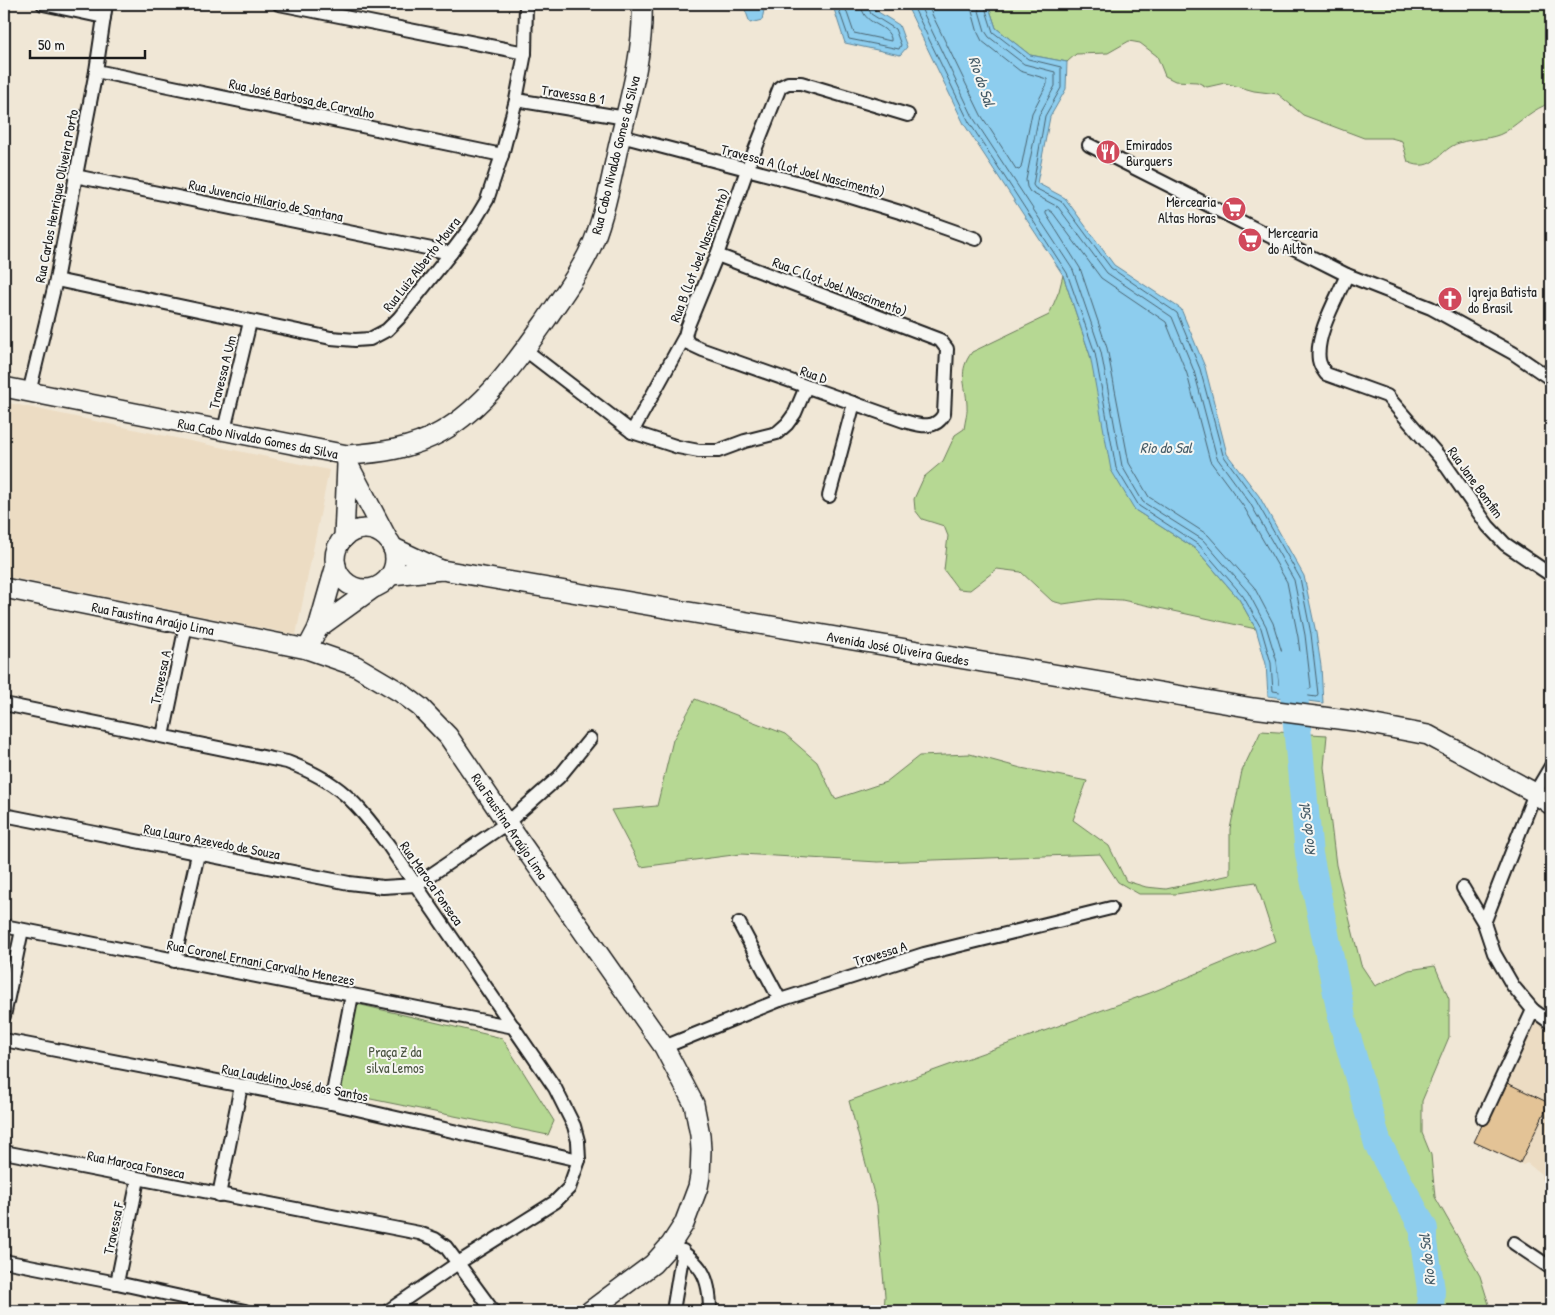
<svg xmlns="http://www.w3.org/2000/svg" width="1555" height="1315" font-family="'Patrick Hand',sans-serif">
	<rect width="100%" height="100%" fill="#f0e7d6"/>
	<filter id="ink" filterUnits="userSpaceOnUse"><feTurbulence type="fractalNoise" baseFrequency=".02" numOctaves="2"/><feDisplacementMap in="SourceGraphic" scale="10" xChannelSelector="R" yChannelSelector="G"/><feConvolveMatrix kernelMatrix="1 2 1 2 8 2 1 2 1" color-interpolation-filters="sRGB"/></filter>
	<g filter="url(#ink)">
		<!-- built -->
		<g fill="#ecdcc3">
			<polygon points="4,402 329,470 296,635 4,576"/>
			<polygon points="1533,1019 1551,1033 1551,1104 1547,1112 1551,1115 1551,1185 1541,1179 1541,1174 1527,1163 1523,1165 1479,1141"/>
		</g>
		<!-- green -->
		<g fill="#b6d893" stroke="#697a58">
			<path d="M988 4H1551V103C1534 108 1520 122 1505 132 1492 140 1473 138 1459 143 1439 149 1434 174 1408 162L1402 141 1391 138H1364L1303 115 1278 94 1254 91 1225 83 1207 87 1197 82 1175 81 1165 76 1157 56 1140 43 1129 41 1108 53 1076 54 1067 62 1030 55 996 28Z"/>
			<path d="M1063 275 1090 355 1135 510 1196 549 1239 599 1256 629 1122 600 1098 599 1063 604 1052 601 1021 572 997 569 970 590 958 589 944 570 948 536 944 526 922 519 915 510 914 499 924 477 943 461 955 435 964 429C965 421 968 412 967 405 966 383 957 372 972 352L1049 315 1059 291Z"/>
			<polygon points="695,699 785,734 817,762 835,799 886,782 919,756 970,754 1021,768 1087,781 1073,820 1109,846 1126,881 1146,887 1166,889 1230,875 1230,829 1242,771 1261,731 1327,735 1324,767 1336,865 1361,965 1375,986 1409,970 1435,966 1449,999 1449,1037 1422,1101 1422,1133 1431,1155 1435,1197 1480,1276 1491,1311 884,1311 885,1296 877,1205 849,1101 1150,993 1275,941 1256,882 1176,894 1139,894 1118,882 1100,854 878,862 741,854 641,867 611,810 657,806 673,740"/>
			<polygon points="357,1004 502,1038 554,1121 548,1135 341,1093"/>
		</g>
		<!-- water -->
		<g fill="#8dcdee" stroke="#60869a">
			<polygon points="743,4 768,4 765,5 762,20 750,23"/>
			<polygon points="825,4 872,4 875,10 899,25 907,47 900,55 845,43 833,6"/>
			<polygon points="906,4 988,4 996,28 1030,55 1067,62 1066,89 1050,117 1037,183 1065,198 1114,265 1181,309 1205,367 1227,454 1259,496 1304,576 1316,633 1321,666 1323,703 1268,696 1266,664 1256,629 1239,599 1196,549 1135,510 1111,470 1090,355 1063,275 964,124"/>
		</g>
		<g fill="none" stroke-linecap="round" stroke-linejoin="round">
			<!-- shore -->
			<g stroke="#496370" stroke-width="1">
				<polyline points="837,4 849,39 899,49 901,45 895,29 871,14 867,4"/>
				<path d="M844 4 854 33 891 41V38C885 22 863 26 861 4"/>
				<polyline points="912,4 969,122 1067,273 1095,353 1116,468 1139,506 1199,545 1243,596 1261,628 1271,663 1273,691 1316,697 1318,694 1311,634 1300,578 1255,499 1223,455 1200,369 1177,313 1111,268 1062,202 1035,188 1033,185 1045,116 1061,88 1061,67 1028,59 993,32 984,4"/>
				<polyline points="919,4 974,119 1073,270 1101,352 1122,466 1143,502 1203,540 1248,592 1266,626 1277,662 1279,685 1310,689 1311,687 1305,635 1294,580 1250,503 1217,458 1194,371 1172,317 1107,273 1058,207 1030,192 1027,187 1026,180 1039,115 1055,86 1055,72 1024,64 989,37 985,31 977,4"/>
				<polyline points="927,4 981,115 1016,169 1019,170 1021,168 1032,113 1047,84 1047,79 1020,71 982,41 978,33 970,4"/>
				<polygon points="1049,210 1053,213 1101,278 1166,322 1187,374 1210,461 1244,507 1287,582 1298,637 1302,668 1303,679 1302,681 1286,678 1284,659 1273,623 1254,587 1208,535 1149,497 1129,463 1107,348 1080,268 1046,214 1046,211"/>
			</g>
			<!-- river -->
			<polyline stroke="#8dcdee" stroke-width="28" points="1291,662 1309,854 1343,1023 1378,1144 1424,1229 1424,1242 1431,1290 1430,1311"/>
		</g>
		<!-- building -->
		<polygon fill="#e3c396" stroke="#1c1c1c" points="1503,1081 1549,1103 1520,1163 1474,1142"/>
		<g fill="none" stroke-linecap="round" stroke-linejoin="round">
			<defs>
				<g id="street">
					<polyline points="43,4 104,17"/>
					<polyline points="279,4 525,53"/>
					<polyline points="96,71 502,155"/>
					<polyline points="516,100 626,118"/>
					<polyline points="621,136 838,193 900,212 976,239"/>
					<polyline points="1089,145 1347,275 1431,308 1513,353 1551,379"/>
					<polyline points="75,176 451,253"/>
					<path d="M1347 275C1337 298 1315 335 1319 360 1320 366 1323 370 1326 374L1387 396 1442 460 1488 526 1505 544 1551 575"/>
					<polyline points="56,280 331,338 355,340 370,339 387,330 399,318 451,253 472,225 487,200 502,155 516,100 525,53 526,4"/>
					<path d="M685 336 688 343 703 350 904 421C919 425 935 431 944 414L947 349 940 340 717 255"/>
					<polyline points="524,349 632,432 678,447 699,451 718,451 745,441 777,433 787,424 795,413 806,387"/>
					<polyline points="29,393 56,280 96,71 106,4"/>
					<polyline points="224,430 250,322"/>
					<polyline points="632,432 685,336 687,328 717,255 747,170 780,87 788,83 801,83 908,115"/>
					<polyline points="829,496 854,403"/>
					<path d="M4 704 287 762C341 782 356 803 389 846L555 1088 574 1126 578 1141 579 1160 569 1188 555 1202 458 1263 388 1311"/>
					<polyline points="163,736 186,625"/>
					<polyline points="4,815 349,883 383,887 416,885 507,823 559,777 590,739"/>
					<polyline points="1463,888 1484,923 1494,953 1513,986 1533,1010 1551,1023"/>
					<polyline points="739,923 780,1000"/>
					<polyline points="1484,923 1535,793 1551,766"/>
					<polyline points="4,926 514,1027"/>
					<polyline points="174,961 198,854"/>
					<polyline points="4,1016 22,930"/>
					<polyline points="4,1040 331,1103 579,1160"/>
					<polyline points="664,1047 780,1000 924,954 1111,908"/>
					<polyline points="331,1103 352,995"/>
					<polyline points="1483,1118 1533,1010"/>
					<polyline points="4,1152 419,1233 435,1239 446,1247 493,1311"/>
					<polyline points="219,1195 241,1086"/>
					<polyline points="1514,1243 1551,1268"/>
					<path d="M671 1244C701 1263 710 1275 710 1311"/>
					<polyline points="4,1261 117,1283 245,1311"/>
					<polyline points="117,1283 138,1179"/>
					<polyline points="673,1311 683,1251"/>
				</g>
				<g id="secondary">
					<path d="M4 387 347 455C379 453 412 449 441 432 485 407 517 361 546 320 563 295 581 271 593 243 605 213 611 180 618 148 629 101 644 53 642 4"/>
					<polyline points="347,462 387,538"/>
					<circle cx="365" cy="559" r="30"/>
					<polyline points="344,538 347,464"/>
					<polyline points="392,547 441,570"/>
					<polyline points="391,575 442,570 1253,708 1354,721 1428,735 1535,793 1551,805"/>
					<polyline points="4,588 307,649 356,666 400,692 420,707 448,736 507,823 664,1047 694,1104 700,1135 701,1150 700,1176 698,1187 684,1224 671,1244 653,1264 590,1311"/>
					<polyline points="318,628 372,589"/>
					<polyline points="307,649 318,628 336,565"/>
				</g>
			</defs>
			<!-- street casing -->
			<use href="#street" stroke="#1c1c1c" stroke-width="16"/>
			<!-- secondary casing -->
			<use href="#secondary" stroke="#1c1c1c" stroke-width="22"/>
			<!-- street -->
			<use href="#street" stroke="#f6f6f2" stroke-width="12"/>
			<!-- secondary -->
			<use href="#secondary" stroke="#f6f6f2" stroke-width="19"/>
		</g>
	</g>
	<!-- icons -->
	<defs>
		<symbol id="restaurant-disc" viewBox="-11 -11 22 22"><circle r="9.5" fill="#d1495b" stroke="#f6f6f2"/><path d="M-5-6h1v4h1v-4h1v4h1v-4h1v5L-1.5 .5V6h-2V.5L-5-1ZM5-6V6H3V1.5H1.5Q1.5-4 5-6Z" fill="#fff"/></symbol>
		<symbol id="supermarket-disc" viewBox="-11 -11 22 22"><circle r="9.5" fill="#d1495b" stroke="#f6f6f2"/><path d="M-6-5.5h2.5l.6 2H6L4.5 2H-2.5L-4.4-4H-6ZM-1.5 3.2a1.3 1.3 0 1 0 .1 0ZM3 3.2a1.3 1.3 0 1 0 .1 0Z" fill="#fff"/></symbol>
		<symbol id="church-disc" viewBox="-11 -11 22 22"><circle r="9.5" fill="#d1495b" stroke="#f6f6f2"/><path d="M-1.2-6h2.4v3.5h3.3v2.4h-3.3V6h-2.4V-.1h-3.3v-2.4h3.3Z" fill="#fff"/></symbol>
	</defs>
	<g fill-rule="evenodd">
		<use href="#restaurant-disc" x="1094" y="138" width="28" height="28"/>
		<use href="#supermarket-disc" x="1220" y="195" width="28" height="28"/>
		<use href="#supermarket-disc" x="1236" y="226" width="28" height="28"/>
		<use href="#church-disc" x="1436" y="285" width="28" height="28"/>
	</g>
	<g text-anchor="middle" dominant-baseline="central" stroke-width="4" stroke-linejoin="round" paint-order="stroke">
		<!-- street labels -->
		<g font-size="14" fill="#1c1c1c" stroke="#f6f6f2">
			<text transform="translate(573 94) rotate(9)">Travessa B 1</text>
			<text transform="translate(302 98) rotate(12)">Rua José Barbosa de Carvalho</text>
			<text transform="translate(615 155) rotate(-76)">Rua Cabo Nivaldo Gomes da Silva</text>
			<text transform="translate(803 170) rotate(15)">Travessa A (Lot Joel Nascimento)</text>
			<text transform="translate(56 196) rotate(-79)">Rua Carlos Henrique Oliveira Porto</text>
			<text transform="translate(266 200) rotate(12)">Rua Juvencio Hilario de Santana</text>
			<text transform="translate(699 255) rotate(-69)">Rua B (Lot Joel Nascimento)</text>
			<text transform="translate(421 264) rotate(-52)">Rua Luiz Alberto Moura</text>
			<text transform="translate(840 286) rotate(21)">Rua C (Lot Joel Nascimento)</text>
			<text transform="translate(222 372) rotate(-76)">Travessa A Um</text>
			<text transform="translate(814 374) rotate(19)">Rua D</text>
			<text transform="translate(258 438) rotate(11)">Rua Cabo Nivaldo Gomes da Silva</text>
			<text transform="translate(1476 482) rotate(54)">Rua Jane Bomfim</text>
			<text transform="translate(153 618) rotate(11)">Rua Faustina Araújo Lima</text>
			<text transform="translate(898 648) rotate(10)">Avenida José Oliveira Guedes</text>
			<text transform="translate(160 677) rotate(-78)">Travessa A</text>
			<text transform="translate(510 826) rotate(56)">Rua Faustina Araújo Lima</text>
			<text transform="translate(212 841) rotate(11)">Rua Lauro Azevedo de Souza</text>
			<text transform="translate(432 883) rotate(55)">Rua Maroca Fonseca</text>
			<text transform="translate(880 953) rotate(-17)">Travessa A</text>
			<text transform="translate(261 962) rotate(11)">Rua Coronel Ernani Carvalho Menezes</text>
			<text transform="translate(295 1082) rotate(11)">Rua Laudelino José dos Santos</text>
			<text transform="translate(136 1164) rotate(11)">Rua Maroca Fonseca</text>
			<text transform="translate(113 1228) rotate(-78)">Travessa F</text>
		</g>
		<!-- poi labels -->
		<g font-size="14" fill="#1c1c1c" stroke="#f6f6f2" text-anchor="start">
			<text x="1126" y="144">Emirados<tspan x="1126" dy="16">Burguers</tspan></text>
			<text x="1216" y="201" text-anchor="end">Mercearia<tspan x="1216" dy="16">Altas Horas</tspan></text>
			<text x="1268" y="232">Mercearia<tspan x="1268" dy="16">do Ailton</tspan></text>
			<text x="1468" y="291">Igreja Batista<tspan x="1468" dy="16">do Brasil</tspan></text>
		</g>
		<!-- park labels -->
		<g font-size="14" fill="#4a5440" stroke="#f6f6f2">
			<text x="395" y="1051">Praça Z da<tspan x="395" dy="16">silva Lemos</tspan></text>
		</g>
		<!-- water labels -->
		<g font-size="15" font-style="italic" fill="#445a66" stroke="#f6f6f2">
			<text transform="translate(982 81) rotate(71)">Rio do Sal</text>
			<text x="1166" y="447">Rio do Sal</text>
			<text transform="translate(1307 830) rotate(-97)">Rio do Sal</text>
			<text transform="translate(1427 1260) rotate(-97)">Rio do Sal</text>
		</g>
	</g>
	<!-- margin -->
	<rect width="1555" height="1315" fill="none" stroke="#f6f6f2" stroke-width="20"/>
	<rect x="10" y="10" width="1535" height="1295" fill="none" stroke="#1c1c1c" stroke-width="2" filter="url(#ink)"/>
	<!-- scale -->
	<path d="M30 50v8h115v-8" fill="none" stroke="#1c1c1c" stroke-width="2.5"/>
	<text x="38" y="50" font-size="15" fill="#1c1c1c" stroke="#f6f6f2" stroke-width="4" paint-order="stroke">50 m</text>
</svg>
